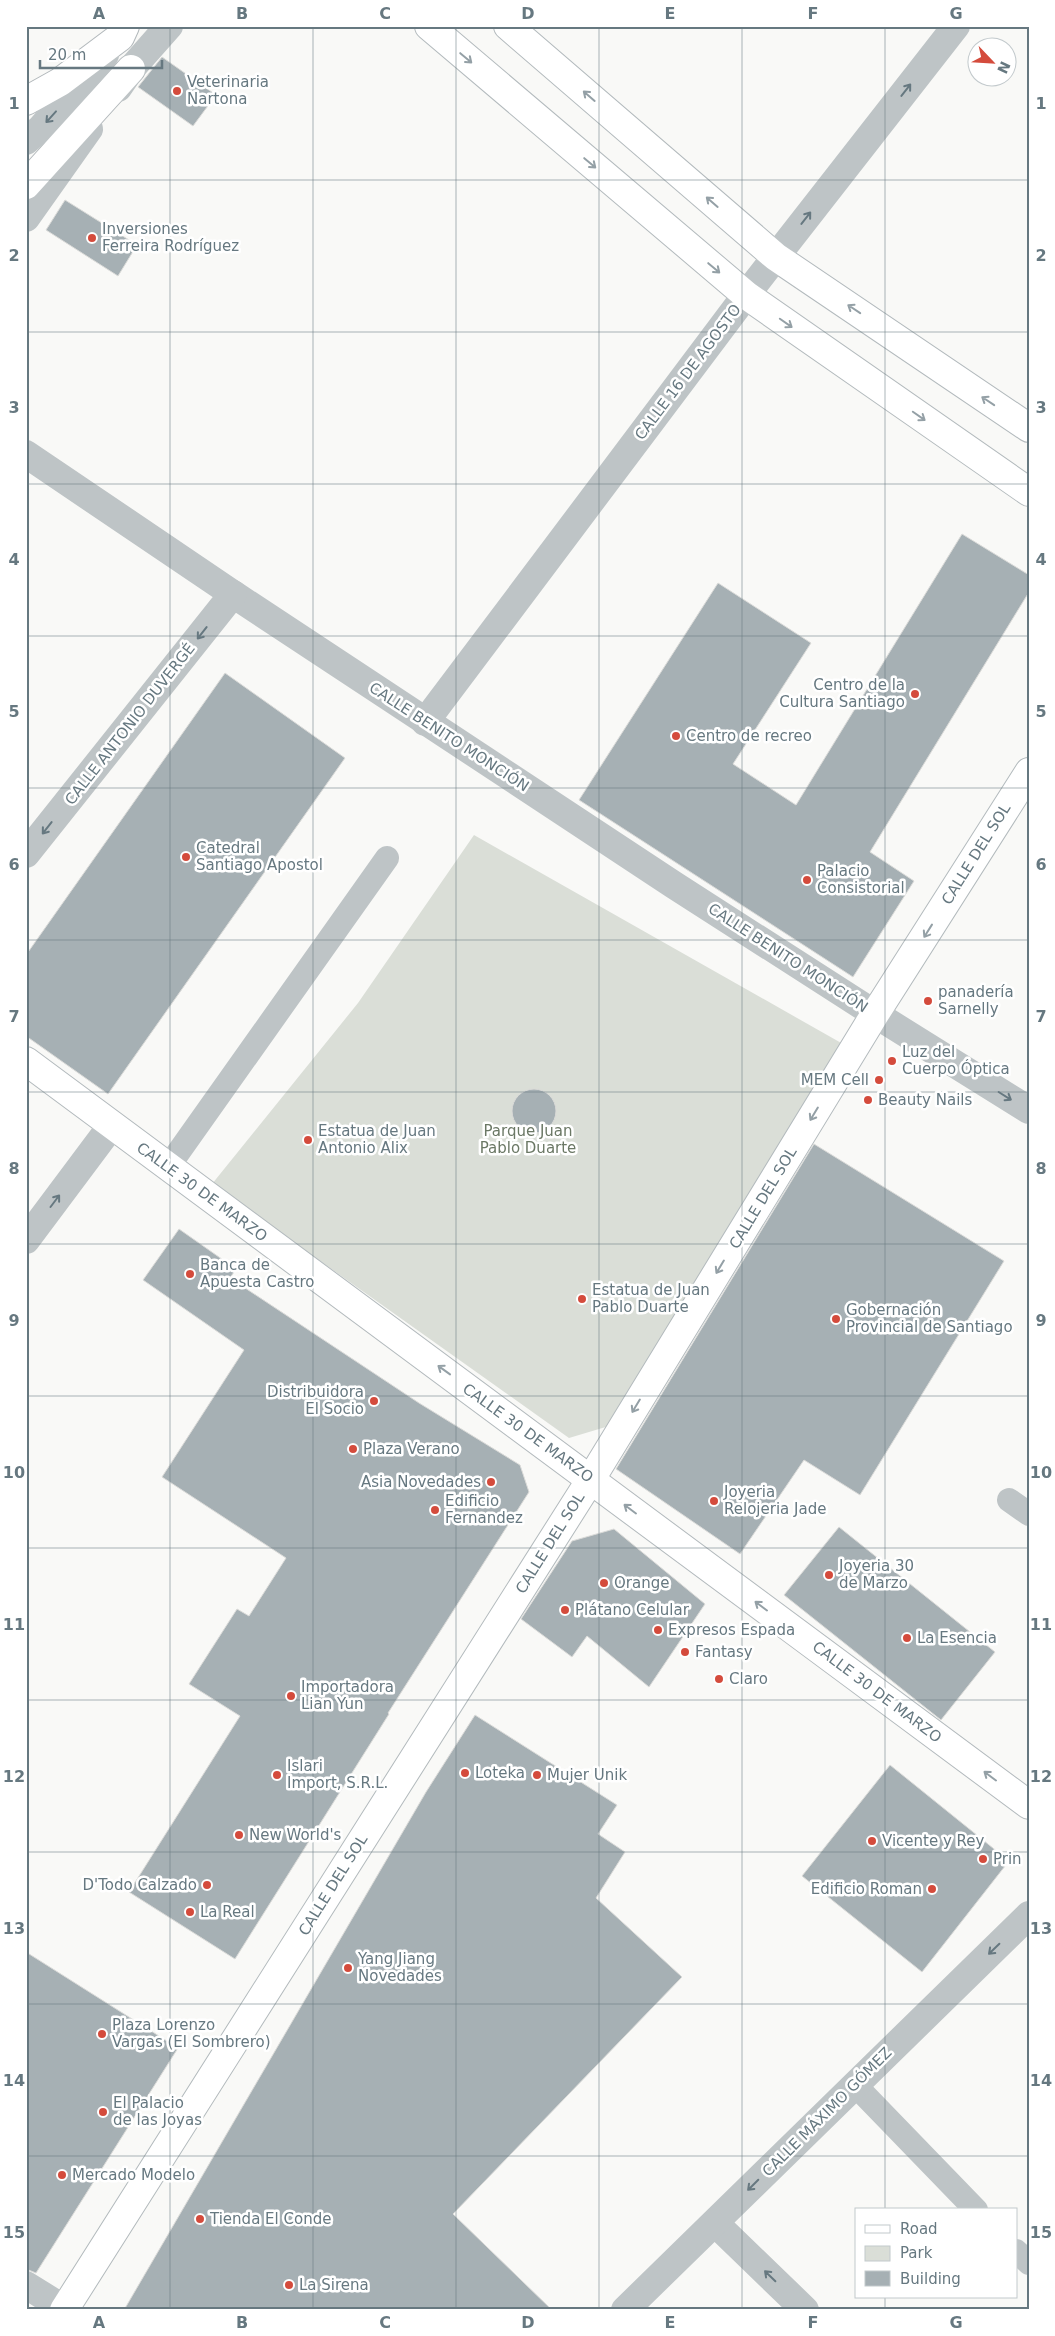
<svg xmlns="http://www.w3.org/2000/svg" width="1055" height="2336" font-family="'DejaVu Sans',sans-serif">
	<rect width="100%" height="100%" fill="#f9f9f7"/>
	<!-- green -->
	<polygon fill="#daded7" points="474,835 843,1044 609,1426 569,1438 212,1184 358,1003"/>
	<!-- building -->
	<g fill="#a6b0b4" stroke="#dbdbd9">
		<polygon points="162,57 216,95 193,126 138,87"/>
		<polygon points="65,200 137,245 118,276 46,230"/>
		<polygon points="962,534 1029,575 1029,592 870,852 914,881 853,977 579,800 718,583 811,643 733,764 796,805"/>
		<polygon points="225,673 345,758 108,1094 26,1036 26,955"/>
		<circle cx="534" cy="1111" r="22"/>
		<polygon points="814,1144 1004,1261 860,1495 804,1460 740,1554 616,1469"/>
		<polygon points="179,1229 236,1269 230,1278 419,1403 520,1465 529,1492 388,1713 389,1714 235,1959 129,1892 240,1716 189,1684 237,1609 249,1616 286,1558 162,1477 244,1350 143,1280"/>
		<polygon points="839,1527 995,1652 941,1720 784,1595"/>
		<polygon points="614,1529 705,1604 649,1687 587,1636 572,1657 521,1619 572,1541"/>
		<polygon points="475,1715 617,1805 598,1834 625,1852 596,1898 682,1977 453,2214 552,2310 124,2310 426,1792"/>
		<polygon points="890,1765 1009,1861 922,1972 802,1876"/>
		<polygon points="26,1952 178,2048 36,2273 26,2269"/>
	</g>
	<g fill="none" stroke-linecap="round" stroke-linejoin="round">
		<defs>
			<g id="secondary">
				<polyline points="429,26 746,295 1029,492"/>
				<polyline points="508,26 776,257 1029,428"/>
				<polyline points="26,1061 1029,1805"/>
				<polyline points="64,2310 591,1479 875,1014 1029,772"/>
			</g>
			<g id="primary">
				<polyline points="26,101 60,82 120,37 125,26"/>
				<polyline points="26,185 131,69"/>
			</g>
		</defs>
		<!-- secondary casing -->
		<use href="#secondary" stroke="#b3babd" stroke-width="30"/>
		<!-- primary casing -->
		<use href="#primary" stroke="#b2b8bb" stroke-width="30"/>
		<!-- service -->
		<g stroke="#bec4c6" stroke-width="24">
			<polyline points="168,1167 387,858"/>
			<polyline points="1009,1500 1029,1514"/>
			<polyline points="855,2085 976,2210"/>
			<polyline points="1016,2251 1029,2263"/>
		</g>
		<!-- pedestrian -->
		<polyline stroke="#bec4c6" stroke-width="28" points="233,594 674,885 875,1014"/>
		<!-- minor -->
		<g stroke="#bec4c6" stroke-width="28">
			<polyline points="118,88 131,69 169,26"/>
			<polyline points="26,141 41,128 105,55"/>
			<polyline points="26,218 89,129"/>
			<polyline points="26,454 233,594 26,854"/>
			<polyline points="425,722 746,295 956,26"/>
			<polyline points="875,1014 1029,1110"/>
			<polyline points="26,1240 112,1125"/>
			<polyline points="715,2223 805,2310"/>
			<polyline points="26,2285 66,2310"/>
			<polyline points="625,2310 1029,1915"/>
		</g>
		<!-- secondary -->
		<use href="#secondary" stroke="#fff" stroke-width="28"/>
		<!-- primary -->
		<use href="#primary" stroke="#fff" stroke-width="28"/>
	</g>
	<!-- one-way arrows -->
	<defs><path id="oneway-shaft" d="M-6 0H5M1.5-3L5.5 0L1.5 3" fill="none" stroke-width="1.6" stroke-linecap="round" stroke-linejoin="round" transform="scale(1.25)"/></defs>
	<g stroke="#94a0a6">
		<use href="#oneway-shaft" transform="translate(466 58) rotate(40)"/>
		<use href="#oneway-shaft" transform="translate(589 96) rotate(-139)"/>
		<use href="#oneway-shaft" transform="translate(590 163) rotate(40)"/>
		<use href="#oneway-shaft" transform="translate(712 202) rotate(-139)"/>
		<use href="#oneway-shaft" transform="translate(714 268) rotate(40)"/>
		<use href="#oneway-shaft" transform="translate(854 309) rotate(-146)"/>
		<use href="#oneway-shaft" transform="translate(786 323) rotate(35)"/>
		<use href="#oneway-shaft" transform="translate(988 401) rotate(-146)"/>
		<use href="#oneway-shaft" transform="translate(919 416) rotate(35)"/>
		<use href="#oneway-shaft" transform="translate(928 931) rotate(122)"/>
		<use href="#oneway-shaft" transform="translate(814 1114) rotate(121)"/>
		<use href="#oneway-shaft" transform="translate(720 1267) rotate(121)"/>
		<use href="#oneway-shaft" transform="translate(444 1370) rotate(-144)"/>
		<use href="#oneway-shaft" transform="translate(636 1406) rotate(121)"/>
		<use href="#oneway-shaft" transform="translate(630 1509) rotate(-143)"/>
		<use href="#oneway-shaft" transform="translate(761 1606) rotate(-143)"/>
		<use href="#oneway-shaft" transform="translate(990 1776) rotate(-143)"/>
	</g>
	<g stroke="#667880">
		<use href="#oneway-shaft" transform="translate(906 90) rotate(-52)"/>
		<use href="#oneway-shaft" transform="translate(51 117) rotate(132)"/>
		<use href="#oneway-shaft" transform="translate(806 218) rotate(-52)"/>
		<use href="#oneway-shaft" transform="translate(202 633) rotate(128)"/>
		<use href="#oneway-shaft" transform="translate(47 828) rotate(128)"/>
		<use href="#oneway-shaft" transform="translate(1005 1096) rotate(32)"/>
		<use href="#oneway-shaft" transform="translate(55 1201) rotate(-53)"/>
		<use href="#oneway-shaft" transform="translate(994 1949) rotate(136)"/>
		<use href="#oneway-shaft" transform="translate(753 2185) rotate(135)"/>
		<use href="#oneway-shaft" transform="translate(770 2276) rotate(-136)"/>
	</g>
	<!-- grid -->
	<path fill="none" stroke="#667880" stroke-width="1" stroke-opacity="0.55" d="M170 26V2310M313 26V2310M456 26V2310M599 26V2310M742 26V2310M885 26V2210M26 180H1029M26 332H1029M26 484H1029M26 636H1029M26 788H1029M26 940H1029M26 1092H1029M26 1244H1029M26 1396H1029M26 1548H1029M26 1700H1029M26 1852H1029M26 2004H1029M26 2156H1029M885 2297V2310"/>
	<!-- markers -->
	<g fill="#d44b3c" stroke="#fff" stroke-width="2">
		<circle cx="177" cy="91" r="5"/>
		<circle cx="92" cy="238" r="5"/>
		<circle cx="915" cy="694" r="5"/>
		<circle cx="676" cy="736" r="5"/>
		<circle cx="186" cy="857" r="5"/>
		<circle cx="807" cy="880" r="5"/>
		<circle cx="928" cy="1001" r="5"/>
		<circle cx="892" cy="1061" r="5"/>
		<circle cx="879" cy="1080" r="5"/>
		<circle cx="868" cy="1100" r="5"/>
		<circle cx="308" cy="1140" r="5"/>
		<circle cx="190" cy="1274" r="5"/>
		<circle cx="582" cy="1299" r="5"/>
		<circle cx="836" cy="1319" r="5"/>
		<circle cx="374" cy="1401" r="5"/>
		<circle cx="353" cy="1449" r="5"/>
		<circle cx="491" cy="1482" r="5"/>
		<circle cx="714" cy="1501" r="5"/>
		<circle cx="435" cy="1510" r="5"/>
		<circle cx="829" cy="1575" r="5"/>
		<circle cx="604" cy="1583" r="5"/>
		<circle cx="565" cy="1610" r="5"/>
		<circle cx="658" cy="1630" r="5"/>
		<circle cx="907" cy="1638" r="5"/>
		<circle cx="685" cy="1652" r="5"/>
		<circle cx="719" cy="1679" r="5"/>
		<circle cx="291" cy="1696" r="5"/>
		<circle cx="465" cy="1773" r="5"/>
		<circle cx="277" cy="1775" r="5"/>
		<circle cx="537" cy="1775" r="5"/>
		<circle cx="239" cy="1835" r="5"/>
		<circle cx="872" cy="1841" r="5"/>
		<circle cx="983" cy="1859" r="5"/>
		<circle cx="207" cy="1885" r="5"/>
		<circle cx="932" cy="1889" r="5"/>
		<circle cx="190" cy="1912" r="5"/>
		<circle cx="348" cy="1968" r="5"/>
		<circle cx="102" cy="2034" r="5"/>
		<circle cx="103" cy="2112" r="5"/>
		<circle cx="62" cy="2175" r="5"/>
		<circle cx="200" cy="2219" r="5"/>
		<circle cx="289" cy="2285" r="5"/>
	</g>
	<g text-anchor="middle" dominant-baseline="central" stroke-width="5" stroke-linejoin="round" paint-order="stroke">
		<!-- poi labels -->
		<g font-size="15" fill="#667880" stroke="#fff" text-anchor="start">
			<text x="187" y="82">Veterinaria<tspan x="187" dy="17">Nartona</tspan></text>
			<text x="102" y="229">Inversiones<tspan x="102" dy="17">Ferreira Rodríguez</tspan></text>
			<text x="905" y="685" text-anchor="end">Centro de la<tspan x="905" dy="17">Cultura Santiago</tspan></text>
			<text x="686" y="736">Centro de recreo</text>
			<text x="196" y="848">Catedral<tspan x="196" dy="17">Santiago Apostol</tspan></text>
			<text x="817" y="871">Palacio<tspan x="817" dy="17">Consistorial</tspan></text>
			<text x="938" y="992">panadería<tspan x="938" dy="17">Sarnelly</tspan></text>
			<text x="902" y="1052">Luz del<tspan x="902" dy="17">Cuerpo Óptica</tspan></text>
			<text x="869" y="1080" text-anchor="end">MEM Cell</text>
			<text x="878" y="1100">Beauty Nails</text>
			<text x="318" y="1131">Estatua de Juan<tspan x="318" dy="17">Antonio Alix</tspan></text>
			<text x="200" y="1265">Banca de<tspan x="200" dy="17">Apuesta Castro</tspan></text>
			<text x="592" y="1290">Estatua de Juan<tspan x="592" dy="17">Pablo Duarte</tspan></text>
			<text x="846" y="1310">Gobernación<tspan x="846" dy="17">Provincial de Santiago</tspan></text>
			<text x="364" y="1392" text-anchor="end">Distribuidora<tspan x="364" dy="17">El Socio</tspan></text>
			<text x="363" y="1449">Plaza Verano</text>
			<text x="481" y="1482" text-anchor="end">Asia Novedades</text>
			<text x="724" y="1492">Joyeria<tspan x="724" dy="17">Relojeria Jade</tspan></text>
			<text x="445" y="1501">Edificio<tspan x="445" dy="17">Fernandez</tspan></text>
			<text x="839" y="1566">Joyeria 30<tspan x="839" dy="17">de Marzo</tspan></text>
			<text x="614" y="1583">Orange</text>
			<text x="575" y="1610">Plátano Celular</text>
			<text x="668" y="1630">Expresos Espada</text>
			<text x="917" y="1638">La Esencia</text>
			<text x="695" y="1652">Fantasy</text>
			<text x="729" y="1679">Claro</text>
			<text x="301" y="1687">Importadora<tspan x="301" dy="17">Lian Yun</tspan></text>
			<text x="287" y="1766">Islari<tspan x="287" dy="17">Import, S.R.L.</tspan></text>
			<text x="475" y="1773">Loteka</text>
			<text x="547" y="1775">Mujer Unik</text>
			<text x="249" y="1835">New World's</text>
			<text x="882" y="1841">Vicente y Rey</text>
			<text x="993" y="1859">Prin</text>
			<text x="197" y="1885" text-anchor="end">D'Todo Calzado</text>
			<text x="922" y="1889" text-anchor="end">Edificio Roman</text>
			<text x="200" y="1912">La Real</text>
			<text x="358" y="1959">Yang Jiang<tspan x="358" dy="17">Novedades</tspan></text>
			<text x="112" y="2025">Plaza Lorenzo<tspan x="112" dy="17">Vargas (El Sombrero)</tspan></text>
			<text x="113" y="2103">El Palacio<tspan x="113" dy="17">de las Joyas</tspan></text>
			<text x="72" y="2175">Mercado Modelo</text>
			<text x="210" y="2219">Tienda El Conde</text>
			<text x="299" y="2285">La Sirena</text>
		</g>
		<!-- street labels -->
		<g font-size="15" fill="#667880" stroke="#fff">
			<text transform="translate(688 372) rotate(-53)">CALLE 16 DE AGOSTO</text>
			<text transform="translate(130 724) rotate(-52)">CALLE ANTONIO DUVERGÉ</text>
			<text transform="translate(449 737) rotate(33)">CALLE BENITO MONCIÓN</text>
			<text transform="translate(976 854) rotate(-58)">CALLE DEL SOL</text>
			<text transform="translate(788 958) rotate(33)">CALLE BENITO MONCIÓN</text>
			<text transform="translate(202 1192) rotate(36)">CALLE 30 DE MARZO</text>
			<text transform="translate(763 1198) rotate(-59)">CALLE DEL SOL</text>
			<text transform="translate(528 1433) rotate(36)">CALLE 30 DE MARZO</text>
			<text transform="translate(550 1543) rotate(-58)">CALLE DEL SOL</text>
			<text transform="translate(877 1692) rotate(37)">CALLE 30 DE MARZO</text>
			<text transform="translate(333 1885) rotate(-58)">CALLE DEL SOL</text>
			<text transform="translate(827 2112) rotate(-45)">CALLE MÁXIMO GÓMEZ</text>
		</g>
		<!-- park labels -->
		<g font-size="15" fill="#6b7865" stroke="#fff">
			<text x="528" y="1131">Parque Juan<tspan x="528" dy="17">Pablo Duarte</tspan></text>
		</g>
	</g>
	<!-- border -->
	<rect width="1055" height="2336" fill="none" stroke="#ffffff" stroke-width="55"/>
	<!-- legend -->
	<rect x="855" y="2208" width="162" height="90" fill="#ffffff" stroke="#c2c9cc"/>
	<rect x="865" y="2225" width="25" height="8" fill="#ffffff" stroke="#c2c9cc"/>
	<text x="900" y="2234" font-size="15" fill="#667880">Road</text>
	<rect x="865" y="2246" width="25" height="15" fill="#daded7" stroke="#c2c9cc"/>
	<text x="900" y="2258" font-size="15" fill="#667880">Park</text>
	<rect x="865" y="2271" width="25" height="15" fill="#a6b0b4" stroke="#c2c9cc"/>
	<text x="900" y="2284" font-size="15" fill="#667880">Building</text>
	<!-- north arrow -->
	<g transform="translate(992 62) rotate(115)"><circle r="24" fill="#ffffff" stroke="#c2c9cc"/>
	<path d="M0-4L9 19L0 12L-9 19Z" fill="#d44b3c"/>
	<text y="-8" font-size="14" font-weight="bold" text-anchor="middle" fill="#667880">N</text>
	</g>
	<!-- scale -->
	<path d="M40 60v8h122v-8" fill="none" stroke="#667880" stroke-width="2.5"/>
	<text x="48" y="60" font-size="15" fill="#667880" stroke="#ffffff" stroke-width="4" paint-order="stroke">20 m</text>
	<rect x="28" y="28" width="1000" height="2280" fill="none" stroke="#667880" stroke-width="2"/>
	<g font-size="16" text-anchor="middle" font-weight="bold" fill="#667880">
		<text x="99" y="19">A</text>
		<text x="242" y="19">B</text>
		<text x="385" y="19">C</text>
		<text x="528" y="19">D</text>
		<text x="670" y="19">E</text>
		<text x="813" y="19">F</text>
		<text x="956" y="19">G</text>
		<text x="14" y="109">1</text>
		<text x="1041" y="109">1</text>
		<text x="14" y="261">2</text>
		<text x="1041" y="261">2</text>
		<text x="14" y="413">3</text>
		<text x="1041" y="413">3</text>
		<text x="14" y="565">4</text>
		<text x="1041" y="565">4</text>
		<text x="14" y="717">5</text>
		<text x="1041" y="717">5</text>
		<text x="14" y="870">6</text>
		<text x="1041" y="870">6</text>
		<text x="14" y="1022">7</text>
		<text x="1041" y="1022">7</text>
		<text x="14" y="1174">8</text>
		<text x="1041" y="1174">8</text>
		<text x="14" y="1326">9</text>
		<text x="1041" y="1326">9</text>
		<text x="14" y="1478">10</text>
		<text x="1041" y="1478">10</text>
		<text x="14" y="1630">11</text>
		<text x="1041" y="1630">11</text>
		<text x="14" y="1782">12</text>
		<text x="1041" y="1782">12</text>
		<text x="14" y="1934">13</text>
		<text x="1041" y="1934">13</text>
		<text x="14" y="2086">14</text>
		<text x="1041" y="2086">14</text>
		<text x="14" y="2238">15</text>
		<text x="1041" y="2238">15</text>
		<text x="99" y="2328">A</text>
		<text x="242" y="2328">B</text>
		<text x="385" y="2328">C</text>
		<text x="528" y="2328">D</text>
		<text x="670" y="2328">E</text>
		<text x="813" y="2328">F</text>
		<text x="956" y="2328">G</text>
	</g>
</svg>
